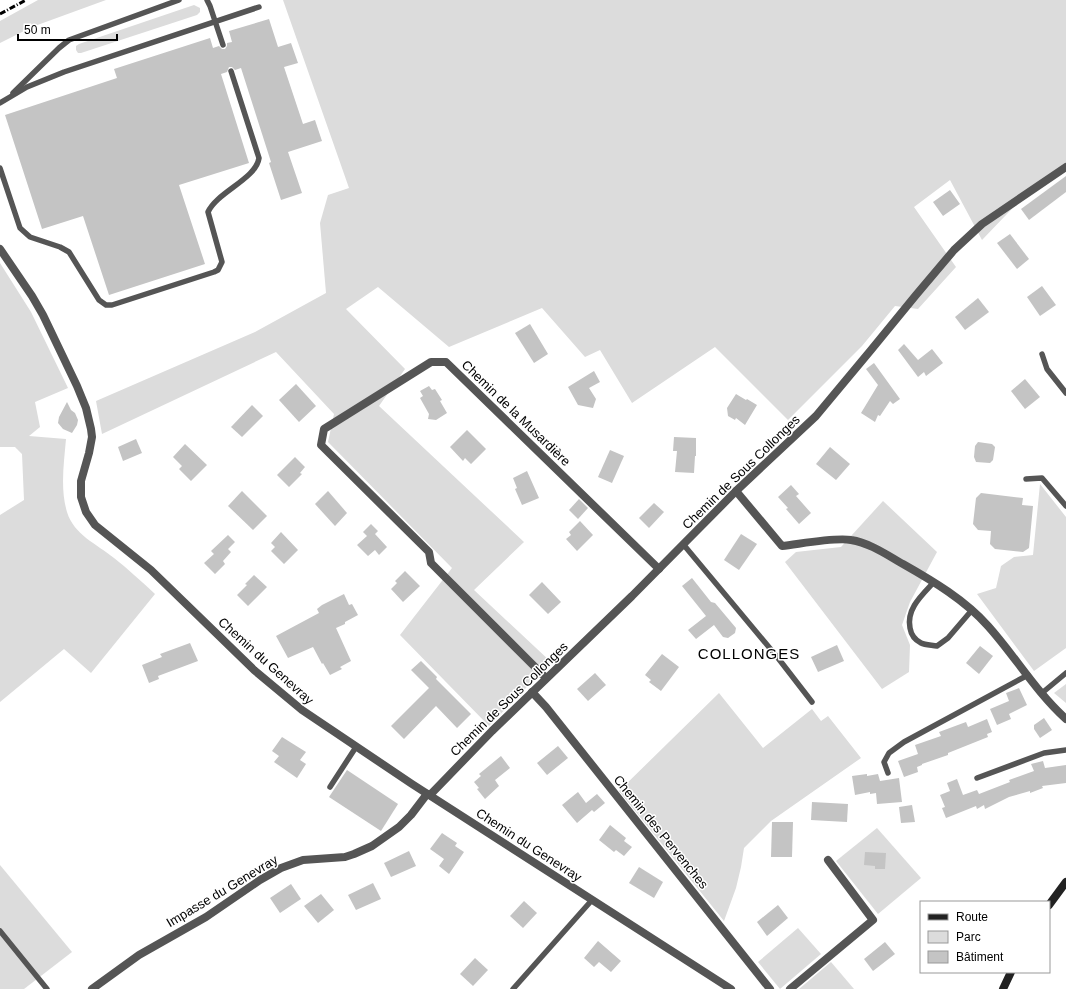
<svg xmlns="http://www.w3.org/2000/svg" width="1066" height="989" font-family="Arial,sans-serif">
	<rect width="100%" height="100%" fill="#fff"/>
	<!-- green -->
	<g fill="#dcdcdc">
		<polygon points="38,0 106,0 32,27 0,43 0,21"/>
		<polygon points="283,0 1066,0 1066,164 1031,189 982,240 950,180 914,207 956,267 918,309 895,306 862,346 788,420 715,347 632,403 600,350 585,357 542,308 449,347 378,287 346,309 405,369 379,406 524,542 474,590 551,662 489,726 400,635 452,568 328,442 334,414 276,352 102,434 96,401 255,332 326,293 320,223 328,195 349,188"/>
		<polygon points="194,5 200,8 200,12 197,15 81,53 78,53 76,50 76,46 79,44"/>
		<path d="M0 263 31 312 68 388 35 402 40 427 29 436 66 439C64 462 60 489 67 512 74 535 97 544 114 558 128 569 142 582 155 594L91 673 64 649 0 702V515L24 500 22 454 15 447H0Z"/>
		<polygon points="1040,484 1066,517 1066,648 1034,671 977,594 996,588 1001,566 1014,557 1033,555"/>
		<polygon points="883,501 937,552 910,602 902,625 910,645 909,672 882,689 785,562 796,552 841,547"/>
		<polygon points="1066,684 1066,703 1054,693"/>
		<polygon points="719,693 763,748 812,709 821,721 828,716 861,758 771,821 744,848 741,867 736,888 724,921 619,791"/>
		<polygon points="877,828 921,878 878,914 836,861"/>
		<polygon points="0,865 72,952 24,989 0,989"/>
		<polygon points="798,928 821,954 780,989 758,962"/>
		<polygon points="831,962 854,989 799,989"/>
	</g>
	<!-- building -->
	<g fill="#c4c4c4">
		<polygon points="269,19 278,47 291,43 298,63 284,67 303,124 315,120 322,141 288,152 302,193 281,200 269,163 271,162 241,68 235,70 232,67 229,67 227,72 221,74 249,163 179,185 205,264 109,295 83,216 42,229 5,115 117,78 114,69 210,38 213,48 219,46 222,49 225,49 227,46 227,43 232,42 229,31"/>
		<polygon points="1066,176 1066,192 1029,220 1021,209"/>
		<polygon points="950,190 960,204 943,216 933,202"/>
		<polygon points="1010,234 1029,259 1017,269 997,243"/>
		<polygon points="1042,286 1056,305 1040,316 1027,297"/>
		<polygon points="978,298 989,312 965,330 955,317"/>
		<polygon points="530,324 548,354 534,363 515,333"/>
		<polygon points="904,344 918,360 932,349 943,363 926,376 924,372 918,377 898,350"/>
		<polygon points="874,363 900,399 893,404 890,401 880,416 878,415 875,422 861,413 878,385 866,369"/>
		<polygon points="594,371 600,382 589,388 596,399 593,408 578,405 568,387"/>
		<polygon points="1025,379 1040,397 1025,409 1011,391"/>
		<polygon points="296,384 316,406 299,422 279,400"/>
		<polygon points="429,386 432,390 435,389 442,400 440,401 447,413 436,420 428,419 429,414 420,398 423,396 420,391"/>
		<polygon points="736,394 746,400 747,399 757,405 745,425 736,418 735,420 728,416 727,408"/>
		<polygon points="67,402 71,410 75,413 78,420 77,425 72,433 63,429 58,423 59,417"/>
		<polygon points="252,405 263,416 242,437 231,427"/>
		<polygon points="467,430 486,449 471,464 465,458 463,461 450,447"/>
		<polygon points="674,437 696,438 696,456 695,456 694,473 675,472 677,451 673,451"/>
		<polygon points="136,439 142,453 123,461 118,447"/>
		<polygon points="978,442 992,444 995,447 993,460 990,463 976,462 974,457 975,446"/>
		<polygon points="185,444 207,465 191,481 179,469 182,466 173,457"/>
		<polygon points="830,447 850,464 836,480 816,464"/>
		<polygon points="610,450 624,456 612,483 598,477"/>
		<polygon points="295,457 305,467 300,473 302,474 289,487 277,475"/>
		<polygon points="527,471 539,498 522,505 515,489 517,488 513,478"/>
		<polygon points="791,485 799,494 796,496 811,513 799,524 786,509 788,508 778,497"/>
		<polygon points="242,491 267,516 253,530 228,506"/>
		<polygon points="328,491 347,513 335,526 315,504"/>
		<polygon points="981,493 1023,498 1022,505 1033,506 1029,548 1023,552 995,549 990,544 991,531 978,530 973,524 976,498"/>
		<polygon points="579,499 588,508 578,519 569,510"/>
		<polygon points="654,503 664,512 649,528 639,518"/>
		<polygon points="580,521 593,535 577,551 566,539 571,535 569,532"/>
		<polygon points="371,524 378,531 375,534 387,547 379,555 375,550 368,556 357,545 367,536 363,532"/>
		<polygon points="281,532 298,550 284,564 271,551 275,547 271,543"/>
		<polygon points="741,534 757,544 739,570 724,560"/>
		<polygon points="228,535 235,542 228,549 231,552 223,561 225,564 215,574 204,563 214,554 211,551"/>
		<polygon points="405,571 420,586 403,602 391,589 397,583 395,581"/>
		<polygon points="254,575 267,587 248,606 237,595 247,585 245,584"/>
		<polygon points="692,578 711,602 715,603 736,628 735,633 728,638 723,637 714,625 696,639 688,630 706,616 682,586"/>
		<polygon points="542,582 561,602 548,614 529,595"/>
		<polygon points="344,594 349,605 352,604 358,615 345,622 345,624 336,628 351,661 340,667 342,669 330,675 323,663 322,664 313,647 288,658 276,636 319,613 317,609 322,605"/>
		<polygon points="190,643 198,661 158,676 159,679 149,683 142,665 162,657 160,654"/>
		<polygon points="837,645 844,661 818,672 811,657"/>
		<polygon points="980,646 993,656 979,674 966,663"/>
		<polygon points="662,654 679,667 661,691 649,682 651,680 645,675"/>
		<polygon points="421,661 437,677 436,679 471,714 457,728 436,706 404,739 391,726 429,688 411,670"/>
		<polygon points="595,673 606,685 588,701 577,689"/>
		<polygon points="1019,688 1027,705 1009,714 1011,719 997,725 990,709 1009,701 1006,693"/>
		<polygon points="1044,718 1052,730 1040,738 1034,729 1034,725"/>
		<polygon points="987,719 992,732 987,734 988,737 948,753 948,755 922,764 922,765 917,767 918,772 904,777 898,761 918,754 915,745 941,736 939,732 966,722 968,727"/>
		<polygon points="282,737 306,752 300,760 306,764 297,778 274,762 279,756 272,751"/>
		<polygon points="558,746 568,758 547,775 537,763"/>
		<polygon points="501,756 510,768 495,780 499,786 485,799 477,789 479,788 474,782 481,776 479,774"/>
		<polygon points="1043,761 1045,768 1066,765 1066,783 1042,786 1043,788 1030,793 1030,791 1009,797 985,809 984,805 977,809 976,806 946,818 942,808 945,807 940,795 950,791 947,783 957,779 963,795 977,790 979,794 1010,782 1009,780 1034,771 1031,764"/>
		<polygon points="347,770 398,804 381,831 329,797"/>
		<polygon points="867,774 867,776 878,774 880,781 899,778 902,802 877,804 876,793 870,794 870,792 855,795 852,776"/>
		<polygon points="578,792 586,803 597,794 605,803 594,812 592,810 577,823 562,805"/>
		<polygon points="812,802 848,804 847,822 811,820"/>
		<polygon points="912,805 915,822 901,823 899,807"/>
		<polygon points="772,822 793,822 792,857 771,857"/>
		<polygon points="610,825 626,838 624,841 632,847 624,856 616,850 614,852 599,840"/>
		<polygon points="442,833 457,843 455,846 464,852 449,874 439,866 444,859 430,849"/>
		<polygon points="409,851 416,866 391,877 384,863"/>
		<polygon points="865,852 886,853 885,869 875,869 875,866 864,865"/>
		<polygon points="639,867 663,882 654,898 629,883"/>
		<polygon points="373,883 381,899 356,910 348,895"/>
		<polygon points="291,884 301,899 280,913 270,898"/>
		<polygon points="321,894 334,910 318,923 304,906"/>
		<polygon points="524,901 537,913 523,928 510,916"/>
		<polygon points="778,905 788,918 767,936 757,922"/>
		<polygon points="598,941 621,961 611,972 599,962 594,967 584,958"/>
		<polygon points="885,942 895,954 873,971 864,959"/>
		<polygon points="475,958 488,970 473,986 460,974"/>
	</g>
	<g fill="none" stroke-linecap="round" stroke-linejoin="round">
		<!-- lane -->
		<g stroke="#555" stroke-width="5.5">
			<polyline points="207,0 210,6 223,45"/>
			<polyline points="13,93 59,48 69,40 179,0"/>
			<polyline points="0,103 27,87 64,72 259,7"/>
			<path d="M0 168 20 228 30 237 60 247 69 252 99 300 106 305H112L214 272 218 270 222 262 208 212C217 192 256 179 259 158L231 71"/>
			<polyline points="1042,354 1047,369 1066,393"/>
			<polyline points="1026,479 1042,478 1066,506"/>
			<polyline points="683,544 778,658 812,702"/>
			<path d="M934 582C922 595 906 609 910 628 911 634 915 640 921 643 925 645 932 645 937 646L948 638 972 610"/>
			<polyline points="1042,693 1066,673"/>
			<polyline points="888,773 884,762 889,753 904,742 1028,675"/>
			<polyline points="977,778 1044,753 1066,750"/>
			<polyline points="330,787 356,747"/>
			<polyline points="0,931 47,989"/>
			<polyline points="513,989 592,900"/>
		</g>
		<!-- street -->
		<g stroke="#555" stroke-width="8">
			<polyline points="0,249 32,296 43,315 77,386 86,408 91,429 92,437 89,453 81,481 81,497 86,512 95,525 151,570 254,670 302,710 412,784 731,989"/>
			<path d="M736 491 782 546C800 544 835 537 851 540 870 543 887 555 903 564 933 581 965 600 988 626 1015 656 1036 692 1066 719"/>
			<polyline points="546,678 431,563 429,552 321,445 324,429 431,362 446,362 659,569"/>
			<polyline points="532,692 546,707 770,989"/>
			<polyline points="430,795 492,731 632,596 736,491 816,416 871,350 916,295 954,250 982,224 1066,167"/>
			<polyline points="92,989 139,955 206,917 260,880 281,868 303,860 345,857 354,854 372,846 399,827 411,815 427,794"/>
			<polyline points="790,989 873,920 828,860"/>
		</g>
		<!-- secondary -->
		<g stroke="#222" stroke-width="8">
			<polyline points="1049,905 1066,882"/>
			<polyline points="1003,989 1011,972"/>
		</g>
		<!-- rail -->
		<polyline stroke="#000" stroke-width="3" stroke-dasharray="6 2 1 2" stroke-linecap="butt" points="0,14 26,0"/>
	</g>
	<g text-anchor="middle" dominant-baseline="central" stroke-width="3" stroke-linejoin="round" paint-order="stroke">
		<!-- street labels -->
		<g font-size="13" fill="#000" stroke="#fff">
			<text transform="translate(516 413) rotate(44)">Chemin de la Musardière</text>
			<text transform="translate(741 472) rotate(-44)">Chemin de Sous Collonges</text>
			<text transform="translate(266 661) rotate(42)">Chemin du Genevray</text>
			<text transform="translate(509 699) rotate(-44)">Chemin de Sous Collonges</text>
			<text transform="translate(661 832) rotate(51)">Chemin des Pervenches</text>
			<text transform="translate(529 845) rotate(33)">Chemin du Genevray</text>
			<text transform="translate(222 891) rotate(-31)">Impasse du Genevray</text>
		</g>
		<!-- quarter labels -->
		<g font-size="15" letter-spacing="1" fill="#000" stroke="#fff">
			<text x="749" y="653">COLLONGES</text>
		</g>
	</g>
	<!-- legend -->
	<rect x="920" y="901" width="130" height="72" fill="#ffffff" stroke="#999999"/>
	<rect x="928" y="914" width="20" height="6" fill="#222222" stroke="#999999"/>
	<text x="956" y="921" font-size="12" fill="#000000">Route</text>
	<rect x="928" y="931" width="20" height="12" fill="#dcdcdc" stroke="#999999"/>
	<text x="956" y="941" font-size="12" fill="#000000">Parc</text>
	<rect x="928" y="951" width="20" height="12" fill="#c4c4c4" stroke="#999999"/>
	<text x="956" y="961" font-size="12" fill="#000000">Bâtiment</text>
	<!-- scale -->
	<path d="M18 34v6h99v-6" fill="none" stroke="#000000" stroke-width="2"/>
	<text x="24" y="34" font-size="12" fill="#000000" stroke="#ffffff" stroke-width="3" paint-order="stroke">50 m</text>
</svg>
